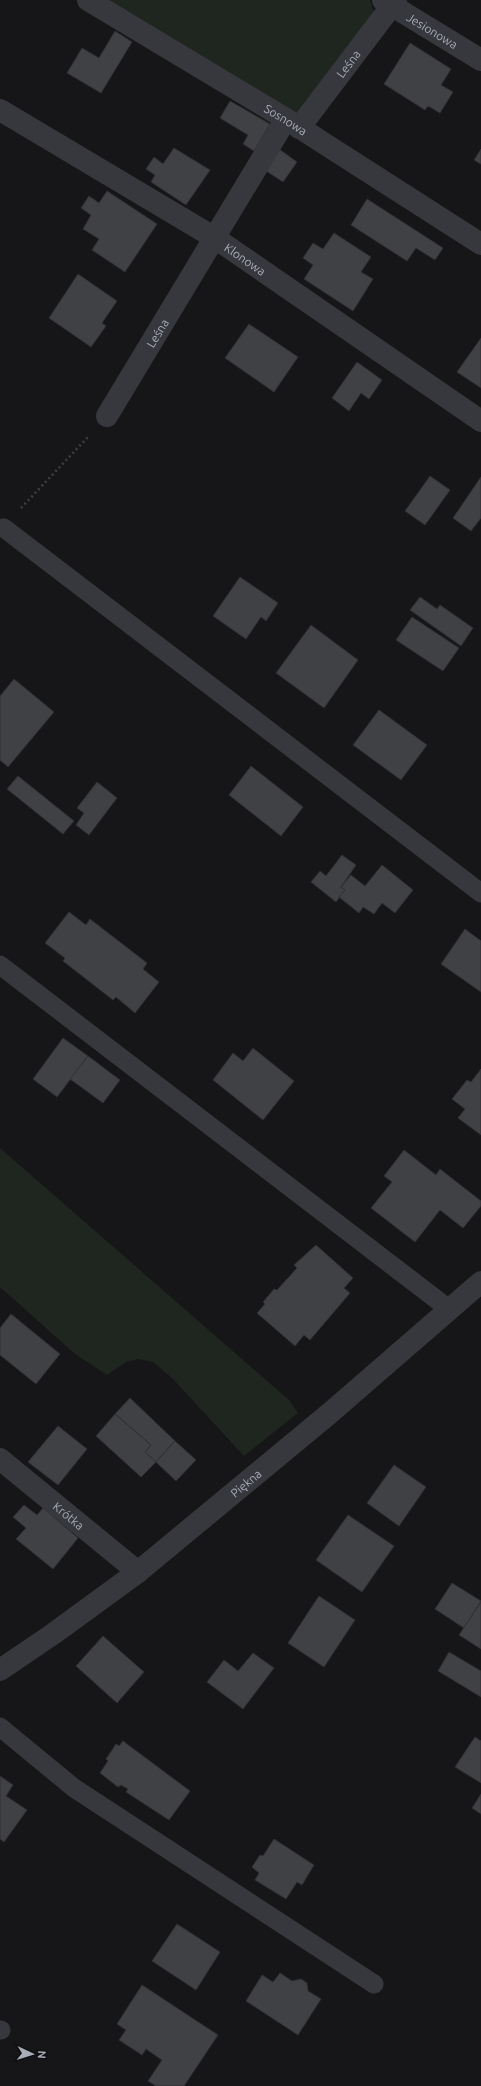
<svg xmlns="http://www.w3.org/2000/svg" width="481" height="2086" font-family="Ubuntu,sans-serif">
	<rect width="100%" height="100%" fill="#161618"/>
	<!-- green -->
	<g fill="#1e261f">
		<polygon points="106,0 370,0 374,13 300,115"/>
		<polygon points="0,1148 289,1400 298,1413 244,1456 172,1378 153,1362 138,1359 126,1362 107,1375 75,1354 0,1287"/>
	</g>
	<!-- building -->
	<g fill="#404145" stroke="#303034">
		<polygon points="115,31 132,42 101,93 67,73 82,48 99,58"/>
		<polygon points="410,43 451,69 441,85 453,92 440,113 428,106 425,110 384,84"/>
		<polygon points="230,101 270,124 254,151 243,144 248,135 220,118"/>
		<polygon points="174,148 210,170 186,205 151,182 155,175 146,169 154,157 163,164"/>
		<polygon points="279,149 297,162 283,182 265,170"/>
		<polygon points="481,149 481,164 474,160"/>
		<polygon points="107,191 157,224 125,272 92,250 99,239 83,229 91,215 81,208 89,196 99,203"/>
		<polygon points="367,199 443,248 435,260 416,248 407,261 351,225"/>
		<polygon points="334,233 371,257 361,272 373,279 353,311 304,279 313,265 303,258 313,243 323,249"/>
		<polygon points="78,274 117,301 102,323 106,326 91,347 49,318"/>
		<polygon points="249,324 298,357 274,392 225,358"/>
		<polygon points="481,338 481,388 457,372"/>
		<polygon points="357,362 382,380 369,399 361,393 349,411 332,398"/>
		<polygon points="430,476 450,490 425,525 405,511"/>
		<polygon points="481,477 481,518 471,531 453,518"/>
		<polygon points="240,577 278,603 266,621 261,617 246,639 213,616"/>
		<polygon points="420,597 437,609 440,605 473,628 461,646 410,610"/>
		<polygon points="412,617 459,648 443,671 396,640"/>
		<polygon points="311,625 358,660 324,708 276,673"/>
		<polygon points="14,679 54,712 8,767 0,760 0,696"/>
		<polygon points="379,710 427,745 401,780 353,745"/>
		<polygon points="251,766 303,807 281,836 229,795"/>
		<polygon points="18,776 74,821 63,834 7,789"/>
		<polygon points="97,782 117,798 89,835 76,825 84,813 77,808"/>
		<polygon points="342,855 356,865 341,887 345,890 336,902 311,882 320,871 326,876"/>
		<polygon points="382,865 413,890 395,913 382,903 374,914 363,907 359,913 339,897 345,890 341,887 351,875 365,886"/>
		<polygon points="69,912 86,925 90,919 147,963 143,969 159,982 135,1013 116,997 113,1000 63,961 65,958 45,943"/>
		<polygon points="465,929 481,941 481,992 441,964"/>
		<polygon points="63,1038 88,1056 57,1097 33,1079"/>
		<polygon points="253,1048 294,1081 263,1120 213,1080 233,1053 243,1061"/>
		<polygon points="88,1056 120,1080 103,1103 70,1079"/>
		<polygon points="481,1069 481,1135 458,1118 465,1109 452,1099 467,1080 471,1082"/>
		<polygon points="404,1150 436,1175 440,1169 481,1201 481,1206 463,1228 440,1210 415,1242 371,1208 392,1182 384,1176"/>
		<polygon points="316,1245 353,1278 344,1288 350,1293 310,1340 304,1335 295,1346 257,1313 265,1304 263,1302 274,1289 277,1290 297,1268 294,1265"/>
		<polygon points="11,1314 60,1354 36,1384 0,1355 0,1328"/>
		<polygon points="130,1398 175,1441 156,1462 145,1452 151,1445 115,1414"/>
		<polygon points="115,1414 151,1445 145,1452 156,1462 141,1477 96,1436"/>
		<polygon points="58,1426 87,1449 58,1485 28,1462"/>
		<polygon points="175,1441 196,1460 176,1481 156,1462"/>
		<polygon points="394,1465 426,1487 399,1526 367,1503"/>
		<polygon points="24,1505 37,1515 43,1508 78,1538 53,1569 16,1539 26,1528 13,1517"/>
		<polygon points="348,1515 394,1546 362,1592 316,1560"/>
		<polygon points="452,1583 481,1601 464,1628 435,1609"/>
		<polygon points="319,1596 355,1620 324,1667 288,1643"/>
		<polygon points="481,1602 481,1649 459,1635"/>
		<polygon points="103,1636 144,1672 117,1703 76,1666"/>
		<polygon points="449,1652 481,1671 481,1697 438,1671"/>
		<polygon points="253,1653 274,1668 243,1709 207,1682 224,1660 238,1671"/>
		<polygon points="475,1737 481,1741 481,1783 455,1767"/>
		<polygon points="123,1741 190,1791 169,1820 126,1792 128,1789 121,1785 118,1787 100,1773 108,1761 106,1759 116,1744 119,1746"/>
		<polygon points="0,1776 13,1785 6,1796 27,1810 4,1842 0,1839"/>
		<polygon points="481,1794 481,1814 472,1808"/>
		<polygon points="274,1839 314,1865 302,1885 297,1882 286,1899 255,1880 259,1873 252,1867 260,1855 263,1856"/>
		<polygon points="177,1924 220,1952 196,1990 152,1961"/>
		<polygon points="280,1973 292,1981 301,1979 307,1983 308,1991 321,1999 298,2035 246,2001 262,1975 273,1982"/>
		<polygon points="142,1985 218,2035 184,2086 156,2086 148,2081 162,2060 146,2049 142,2055 119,2040 126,2030 117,2024"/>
	</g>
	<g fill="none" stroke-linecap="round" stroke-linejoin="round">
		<!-- path -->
		<polyline stroke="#3d3f44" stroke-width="2.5" stroke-dasharray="2 3" stroke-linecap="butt" points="21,508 88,437"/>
		<!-- lane -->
		<g stroke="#37383d" stroke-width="19">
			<polyline points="4,528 481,893"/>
			<polyline points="0,965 449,1309"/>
			<polyline points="0,1727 74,1788 374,1984"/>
			<polyline points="0,2030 1,2030"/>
		</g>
		<!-- street -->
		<g stroke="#37383d" stroke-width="22">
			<path id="s1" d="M88 0 286 119 481 244"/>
			<path id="s2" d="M383 0 481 60"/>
			<path id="s3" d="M0 110 215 238 481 421"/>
			<path id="s4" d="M299 128 396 0"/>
			<path id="s5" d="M107 416 286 119"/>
			<path id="s6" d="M0 1459 138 1572"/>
			<path id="s7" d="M0 1670 53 1634 138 1572 330 1413 481 1282"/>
		</g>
	</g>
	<g text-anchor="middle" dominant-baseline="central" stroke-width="3" stroke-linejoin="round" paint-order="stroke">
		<!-- street labels -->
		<g font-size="12" fill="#a8adb8" stroke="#111113">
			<text stroke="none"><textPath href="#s2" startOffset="58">Jesionowa</textPath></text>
			<text stroke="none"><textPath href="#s4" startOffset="81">Leśna</textPath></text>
			<text stroke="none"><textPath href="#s1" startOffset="231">Sosnowa</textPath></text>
			<text stroke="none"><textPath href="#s3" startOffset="287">Klonowa</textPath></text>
			<text stroke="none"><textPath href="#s5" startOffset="97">Leśna</textPath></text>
			<text stroke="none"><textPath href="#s7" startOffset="309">Piękna</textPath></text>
			<text stroke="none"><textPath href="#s6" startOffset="89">Krótka</textPath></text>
		</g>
	</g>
	<!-- north arrow -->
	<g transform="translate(32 2054) rotate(94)" stroke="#111113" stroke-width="3" paint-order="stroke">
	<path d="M0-3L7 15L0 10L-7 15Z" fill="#a8adb8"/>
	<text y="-6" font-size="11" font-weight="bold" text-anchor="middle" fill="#a8adb8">N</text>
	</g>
</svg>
